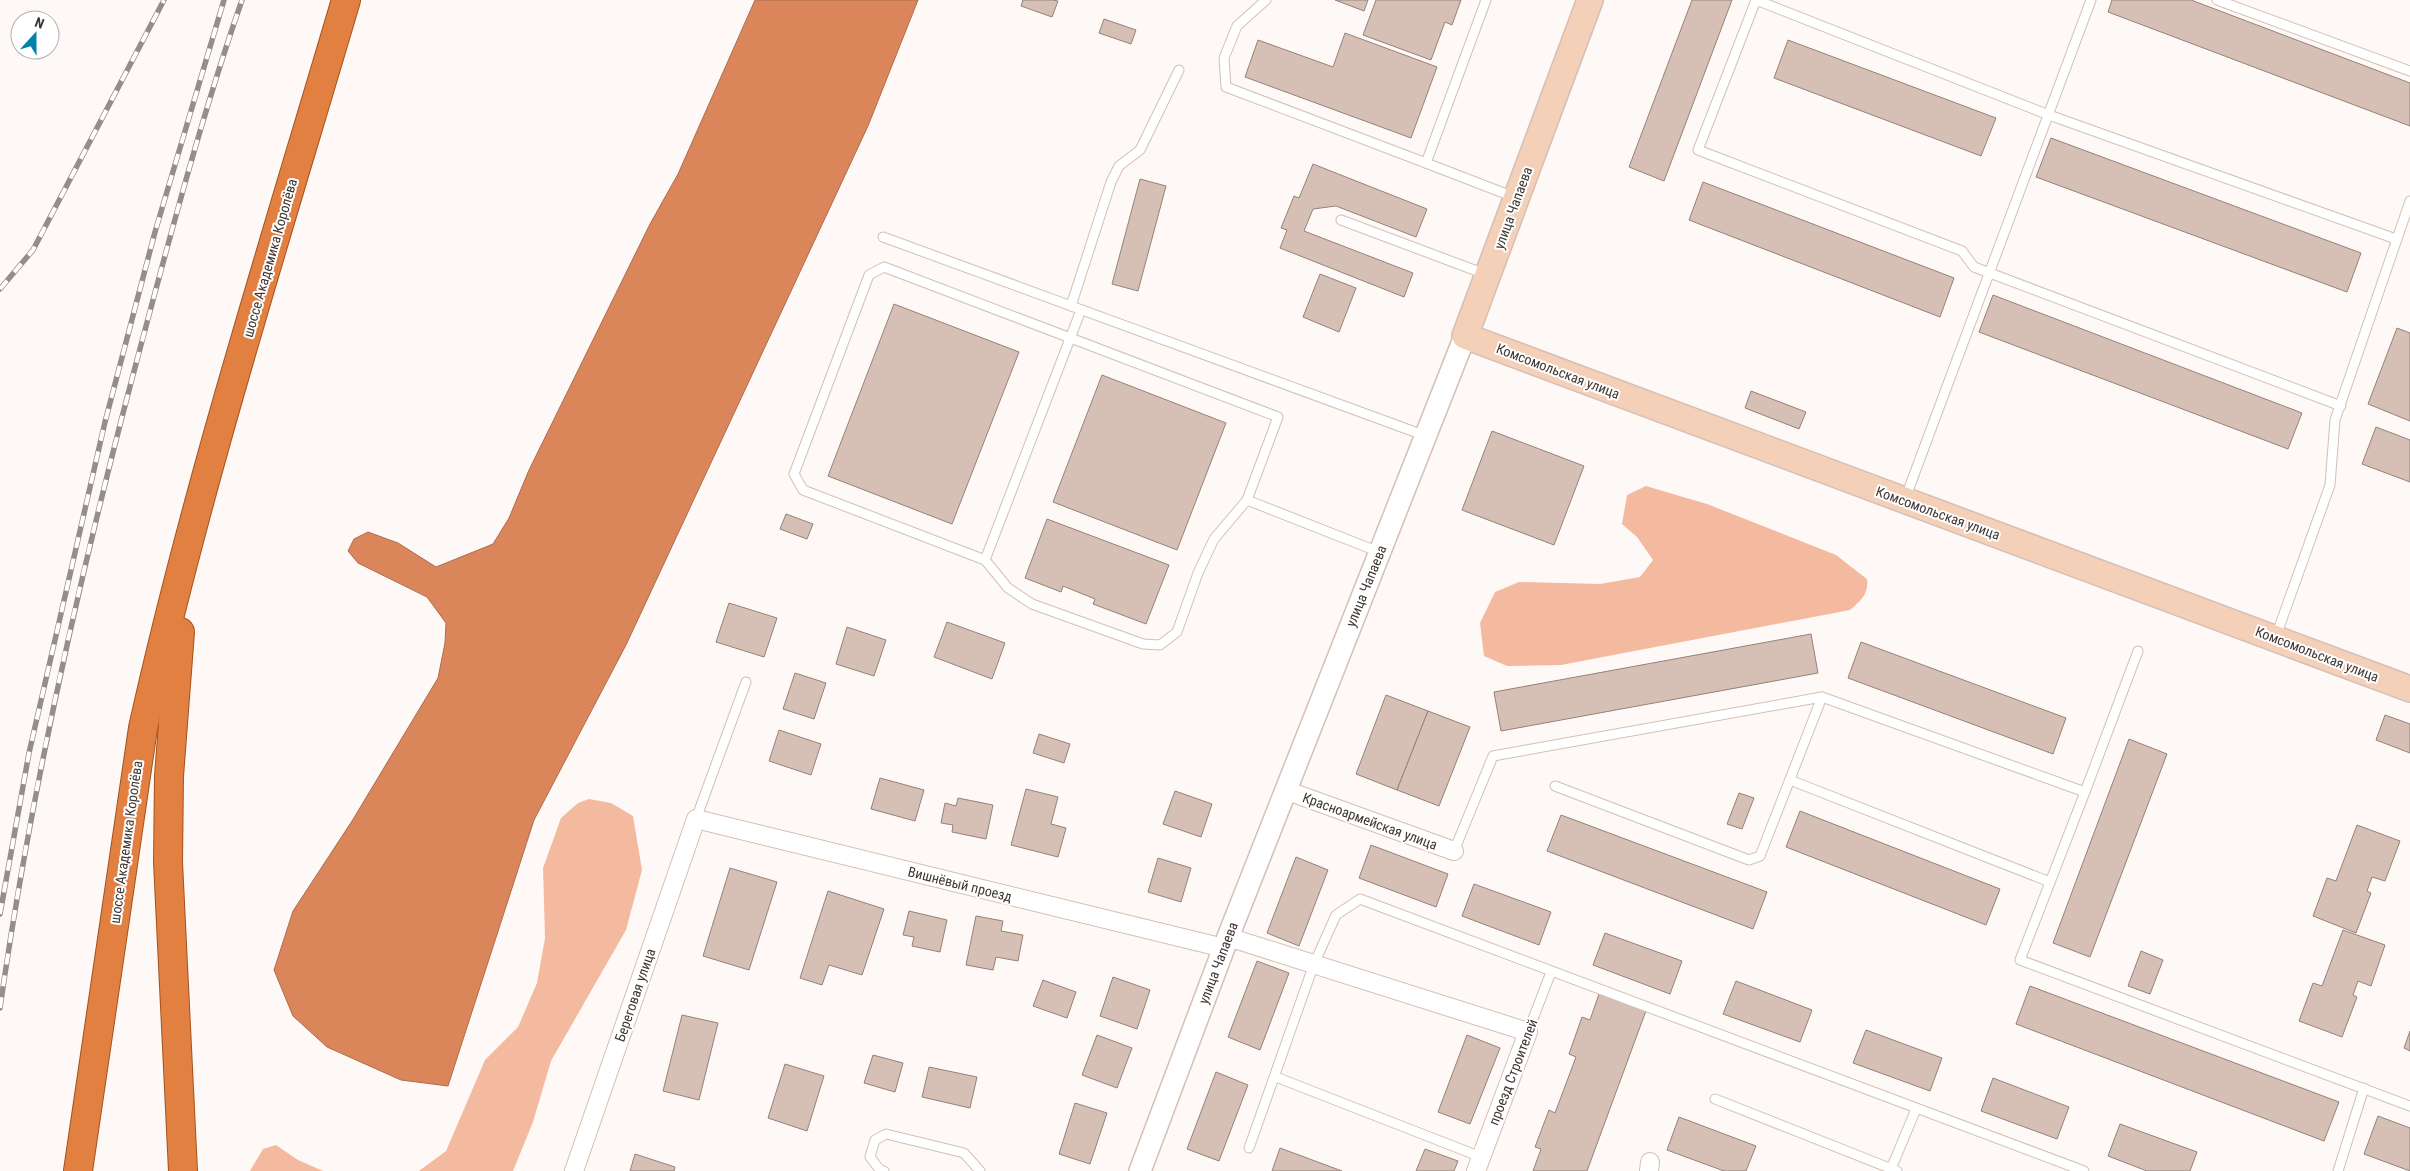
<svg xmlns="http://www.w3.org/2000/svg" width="2410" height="1171" font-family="'Roboto Condensed',sans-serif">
	<rect width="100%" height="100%" fill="#fef9f7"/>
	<!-- green -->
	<g fill="#f3baa0">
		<path d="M1646 486 1707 504 1836 555 1867 579C1869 594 1861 600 1850 610L1561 665 1507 666 1484 656 1480 623 1495 592 1519 582 1600 584 1640 577 1653 560 1637 537 1622 524 1627 495Z"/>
		<polygon points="589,799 611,803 633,816 642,870 626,930 551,1061 533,1122 513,1171 419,1171 446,1151 485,1060 518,1027 537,983 545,938 543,868 561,818 578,803"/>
		<polygon points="276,1145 298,1160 323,1171 250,1171 263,1149"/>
	</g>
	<!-- water -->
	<polygon fill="#db855b" stroke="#ac6d4f" points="755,0 918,0 868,126 626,645 534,820 448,1086 401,1080 327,1047 293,1016 274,970 293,911 352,821 438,678 445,643 446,623 427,597 358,563 348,551 354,539 368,532 398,543 436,567 493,544 509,518 529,470 650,224 678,174"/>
	<!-- building -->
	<g fill="#d6c0b6" stroke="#958178">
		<polygon points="1023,0 1053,0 1058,1 1052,17 1021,6"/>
		<polygon points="1335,0 1368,0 1364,11"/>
		<polygon points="1376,0 1461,0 1452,25 1445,22 1431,60 1363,35"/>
		<polygon points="1692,0 1732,0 1664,181 1629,167"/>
		<polygon points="2112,0 2191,0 2410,83 2410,126 2108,12"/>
		<polygon points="1104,19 1136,30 1131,44 1099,33"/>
		<polygon points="1345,33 1437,67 1411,138 1245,77 1258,40 1333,67"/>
		<polygon points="1788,40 1996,118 1981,156 1774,78"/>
		<polygon points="2051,138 2361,253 2347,292 2036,177"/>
		<polygon points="1313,164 1427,209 1416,237 1336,206 1313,209 1304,231 1413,273 1404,297 1280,248 1287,230 1281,228 1294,196 1299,198"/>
		<polygon points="1140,179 1166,186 1138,291 1112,284"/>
		<polygon points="1703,182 1954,278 1940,317 1689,220"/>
		<polygon points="1320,274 1356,288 1339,332 1303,317"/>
		<polygon points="1993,295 2302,413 2288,449 1979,332"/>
		<polygon points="894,304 1019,352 952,524 828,476"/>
		<polygon points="2397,328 2410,333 2410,421 2368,404"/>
		<polygon points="1102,375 1226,423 1177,550 1053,502"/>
		<polygon points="1751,391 1806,412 1799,429 1745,408"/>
		<polygon points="2376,427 2410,440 2410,482 2362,464"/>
		<polygon points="1492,431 1584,466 1554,545 1462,510"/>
		<polygon points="786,514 813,524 807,539 780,529"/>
		<polygon points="1047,519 1169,565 1146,624 1093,604 1095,599 1063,586 1061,592 1025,578"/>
		<polygon points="729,603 777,618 764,657 716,642"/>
		<polygon points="947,622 1005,643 992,679 934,657"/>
		<polygon points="847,627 886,640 874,676 836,664"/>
		<polygon points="1811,634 1818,673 1501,731 1494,692"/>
		<polygon points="1861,642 2066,718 2053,754 1848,678"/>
		<polygon points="795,673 826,683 814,719 783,709"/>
		<polygon points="1386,695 1428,711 1397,790 1356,774"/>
		<polygon points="1428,711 1470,727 1439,806 1397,790"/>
		<polygon points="2385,715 2410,724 2410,753 2376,740"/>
		<polygon points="779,730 821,744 811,775 769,761"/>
		<polygon points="1039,734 1070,744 1064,763 1033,753"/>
		<polygon points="2129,739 2167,754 2090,957 2053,943"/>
		<polygon points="880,778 924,790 915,821 871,809"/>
		<polygon points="1026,789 1058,797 1051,824 1066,828 1058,857 1011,845"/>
		<polygon points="1175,791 1212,804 1201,837 1163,824"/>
		<polygon points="1739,793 1754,798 1742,829 1727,824"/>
		<polygon points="958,798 993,805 986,839 952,832 953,825 941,823 945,803 956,806"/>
		<polygon points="1800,811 2000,889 1986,925 1786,847"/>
		<polygon points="1561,815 1767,892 1753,929 1547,851"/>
		<polygon points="2357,825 2400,841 2385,881 2372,877 2367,891 2371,893 2356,933 2313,916 2327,878 2336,881"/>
		<polygon points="1371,845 1448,874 1436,907 1359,878"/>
		<polygon points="1296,857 1328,870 1299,946 1267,933"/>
		<polygon points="1158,858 1191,868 1181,902 1148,892"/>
		<polygon points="730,868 777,882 749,970 703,956"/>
		<polygon points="1474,884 1551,912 1539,945 1462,916"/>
		<polygon points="828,891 884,909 862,975 829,965 822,985 800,978"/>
		<polygon points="909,911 947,920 940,952 912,946 914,937 903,935"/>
		<polygon points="976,916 1003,921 1001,931 1023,935 1018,961 996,957 993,970 966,965"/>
		<polygon points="2343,930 2385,945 2371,986 2358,981 2353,995 2357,997 2342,1037 2299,1021 2313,983 2322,986"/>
		<polygon points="1605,933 1682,961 1670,994 1593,965"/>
		<polygon points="2141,951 2163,960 2150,994 2128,986"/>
		<polygon points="1257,961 1289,973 1260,1050 1228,1037"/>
		<polygon points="1113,977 1150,990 1137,1029 1100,1016"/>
		<polygon points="1043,980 1076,992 1067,1018 1033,1006"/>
		<polygon points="1736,981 1812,1010 1800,1042 1723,1014"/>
		<polygon points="2030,986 2339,1102 2324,1141 2016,1024"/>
		<polygon points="1600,991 1647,1008 1587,1171 1533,1171 1541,1149 1535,1147 1549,1110 1555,1113 1576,1057 1569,1054 1582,1017 1590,1020"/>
		<polygon points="682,1015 718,1023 699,1100 663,1091"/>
		<polygon points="1866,1030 1942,1058 1930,1091 1853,1063"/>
		<polygon points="2410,1031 2410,1051 2404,1048"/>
		<polygon points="1097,1035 1132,1048 1117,1088 1082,1075"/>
		<polygon points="1467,1035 1500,1048 1470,1124 1438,1112"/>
		<polygon points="873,1055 903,1063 895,1092 864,1083"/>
		<polygon points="785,1064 824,1076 807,1131 768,1118"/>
		<polygon points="929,1067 977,1077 970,1108 922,1097"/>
		<polygon points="1216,1072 1248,1085 1219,1161 1187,1149"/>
		<polygon points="1993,1078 2069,1107 2057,1139 1981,1111"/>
		<polygon points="1075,1103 1107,1113 1090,1164 1059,1154"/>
		<polygon points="2378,1116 2410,1128 2410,1171 2364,1154"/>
		<polygon points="1679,1117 1756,1146 1746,1171 1724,1171 1667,1150"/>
		<polygon points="2120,1124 2197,1152 2190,1171 2147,1171 2108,1156"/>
		<polygon points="1280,1148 1342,1171 1272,1171"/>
		<polygon points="1425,1149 1458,1161 1454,1171 1416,1171"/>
		<polygon points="635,1154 675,1167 674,1171 630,1171"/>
	</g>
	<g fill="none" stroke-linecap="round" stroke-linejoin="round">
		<defs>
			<g id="service">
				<polyline points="1266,0 1237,26 1224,58 1226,87 1426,163"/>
				<polyline points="1486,0 1426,163 1514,197"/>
				<polyline points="1756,0 1698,150 1962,251 1974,267 2341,406"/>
				<polyline points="1756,0 2049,115 2396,239"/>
				<polyline points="2217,0 2410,71"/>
				<polyline points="1341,220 1485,274"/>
				<polyline points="883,237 1426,436"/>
				<polygon points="884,267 1278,417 1247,500 1214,539 1198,573 1177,632 1160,645 1143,644 1032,604 1008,588 985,560 803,490 794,474 869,275"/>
				<polyline points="1071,306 1111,182 1119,166 1140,150 1179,70"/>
				<polyline points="1905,499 2091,0"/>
				<polyline points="1247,500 1379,552"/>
				<polyline points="985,560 1081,310"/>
				<polyline points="2276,636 2330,485 2335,420 2410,201"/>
				<polyline points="1790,780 2050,882"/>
				<polyline points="1555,786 1749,860 1760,856 1822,697"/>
				<polyline points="2085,792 2020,960 2410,1106"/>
				<polyline points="696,819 746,682"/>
				<polyline points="1454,851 1493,756 1822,697 2085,792 2138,651"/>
				<polyline points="1528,1032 1551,972"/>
				<polyline points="1276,1077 1481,1157"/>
				<polyline points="1715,1099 1897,1171"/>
				<polyline points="1249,1148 1314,964 1336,915 1360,899 2084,1171"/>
				<polyline points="1891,1169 1916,1109"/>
				<polyline points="884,1171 880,1170 870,1157 875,1140 886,1134 964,1153 980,1171"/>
				<polyline points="2338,1171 2364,1088"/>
			</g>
			<g id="minor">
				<polyline points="1285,790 1454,851"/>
				<polyline points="1228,937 1528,1032 1476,1171"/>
				<polyline points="574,1171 696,819 1224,948"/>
				<polyline points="1649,1171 1650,1162"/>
			</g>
			<polyline id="tertiary" points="1140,1171 1228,937 1465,336"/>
			<polyline id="secondary" points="1590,0 1465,336 2410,689"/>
			<g id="trunk">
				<polyline points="180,632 169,776 168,862 183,1171"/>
				<path d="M78 1171 143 728C198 482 275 241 346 0"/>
			</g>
		</defs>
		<!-- service casing -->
		<use href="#service" stroke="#d5bfb5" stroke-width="11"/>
		<!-- minor casing -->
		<use href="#minor" stroke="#d5bfb5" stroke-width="20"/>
		<!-- tertiary casing -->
		<use href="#tertiary" stroke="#d5bfb5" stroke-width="24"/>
		<!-- secondary casing -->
		<use href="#secondary" stroke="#d5bfb5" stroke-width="28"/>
		<!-- trunk casing -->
		<use href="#trunk" stroke="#a4521e" stroke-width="30"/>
		<!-- service -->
		<use href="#service" stroke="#fff" stroke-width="9"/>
		<!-- minor -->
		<use href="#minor" stroke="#fff" stroke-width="18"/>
		<!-- tertiary -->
		<use href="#tertiary" stroke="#fff" stroke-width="21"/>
		<!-- secondary -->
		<use href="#secondary" stroke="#f4d0b8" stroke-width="25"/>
		<!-- trunk -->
		<use href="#trunk" stroke="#e28042" stroke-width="28"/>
		<defs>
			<g id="rail">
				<polyline points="0,289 33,250 164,0"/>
				<polyline points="0,914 29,753 105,422 155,232 224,0"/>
				<path d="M0 1008C31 789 80 574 137 360 169 240 201 118 242 0"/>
			</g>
		</defs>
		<!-- rail casing -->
		<use href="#rail" stroke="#948d89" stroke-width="5.5"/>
		<!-- rail -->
		<use href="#rail" stroke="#fff" stroke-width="4" stroke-dasharray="11" stroke-linecap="butt"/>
	</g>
	<g text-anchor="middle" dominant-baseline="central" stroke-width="4" stroke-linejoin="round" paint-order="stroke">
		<!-- street labels -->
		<g font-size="14" fill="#3f3632" stroke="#fff">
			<text transform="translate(1513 208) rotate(-70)">улица Чапаева</text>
			<text transform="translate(270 258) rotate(-74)">шоссе Академика Королёва</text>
			<text transform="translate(1558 371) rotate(21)">Комсомольская улица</text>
			<text transform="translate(1938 513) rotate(20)">Комсомольская улица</text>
			<text transform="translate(1366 586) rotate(-68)">улица Чапаева</text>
			<text transform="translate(2317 654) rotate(21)">Комсомольская улица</text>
			<text transform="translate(1370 821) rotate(20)">Красноармейская улица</text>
			<text transform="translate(126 842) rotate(-82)">шоссе Академика Королёва</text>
			<text transform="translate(960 884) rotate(14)">Вишнёвый проезд</text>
			<text transform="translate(1218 963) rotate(-69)">улица Чапаева</text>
			<text transform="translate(635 995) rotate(-71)">Береговая улица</text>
			<text transform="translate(1513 1072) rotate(-69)">проезд Строителей</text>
		</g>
	</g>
	<!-- north arrow -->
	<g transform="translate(35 35) rotate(21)"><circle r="24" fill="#ffffff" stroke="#b2afad"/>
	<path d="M0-4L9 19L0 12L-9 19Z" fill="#0182a6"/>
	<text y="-8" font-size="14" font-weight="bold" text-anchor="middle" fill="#3f3632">N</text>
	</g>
</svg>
